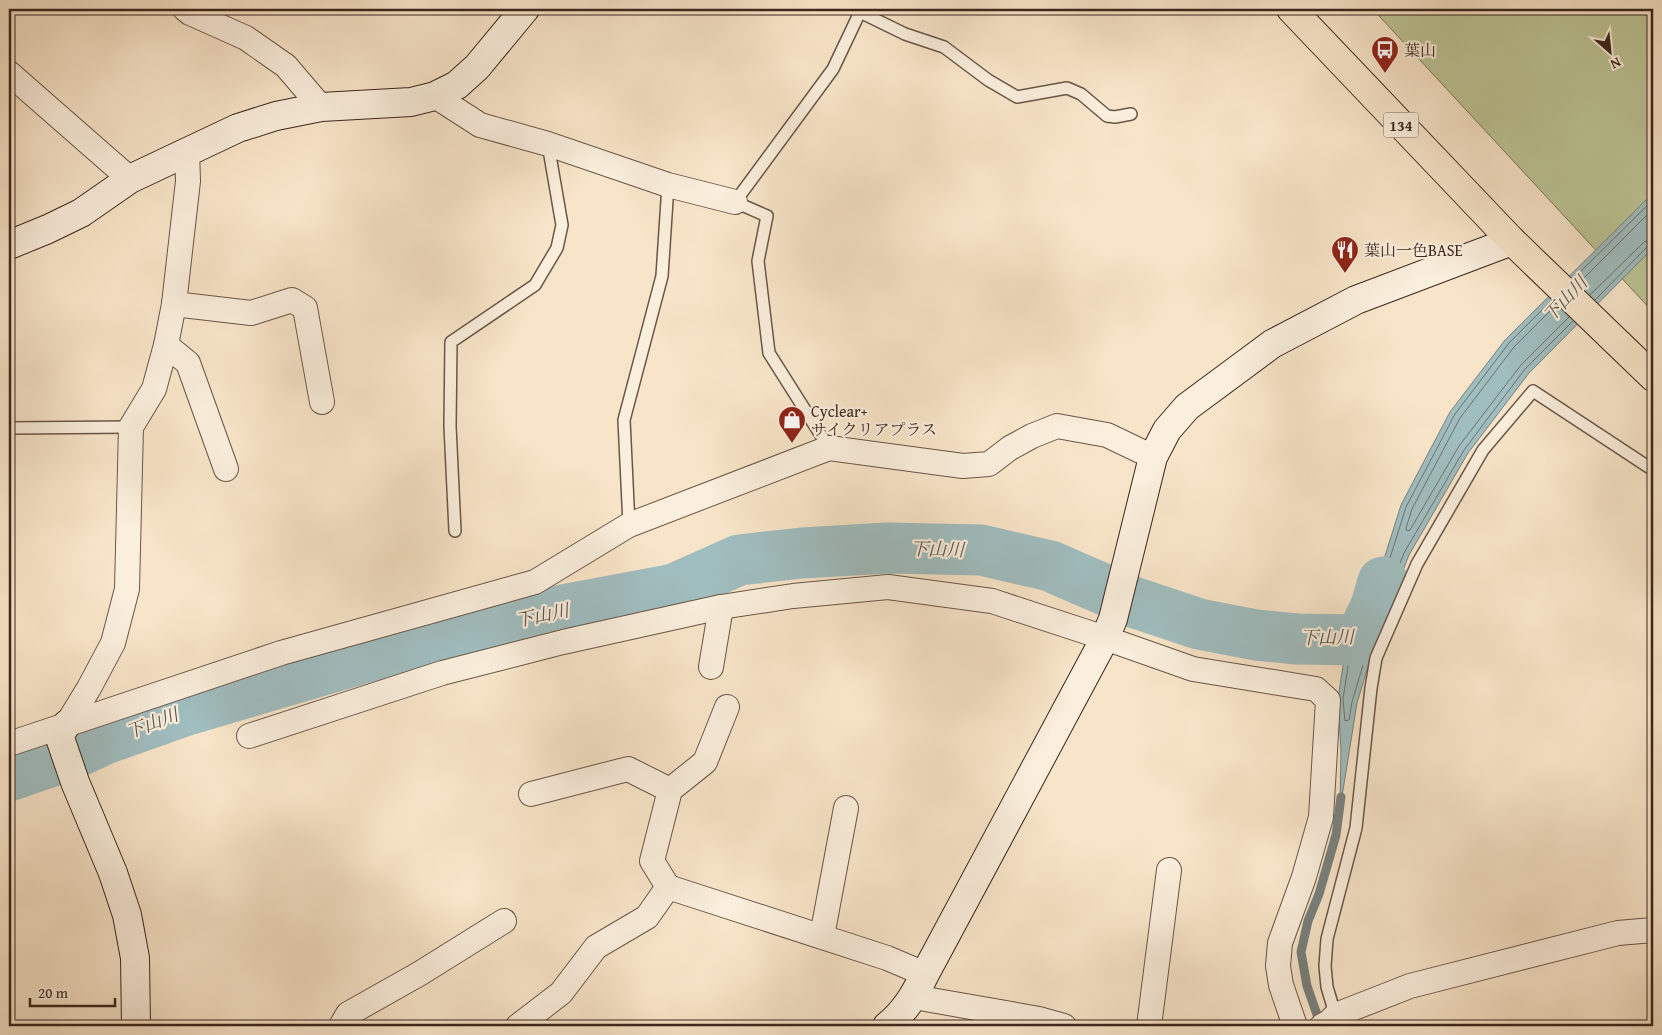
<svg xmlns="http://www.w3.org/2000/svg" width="1662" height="1035" font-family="'Gentium Book Plus','Noto Serif JP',serif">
	<rect width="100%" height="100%" fill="#f8e5c9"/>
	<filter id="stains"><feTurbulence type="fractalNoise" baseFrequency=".004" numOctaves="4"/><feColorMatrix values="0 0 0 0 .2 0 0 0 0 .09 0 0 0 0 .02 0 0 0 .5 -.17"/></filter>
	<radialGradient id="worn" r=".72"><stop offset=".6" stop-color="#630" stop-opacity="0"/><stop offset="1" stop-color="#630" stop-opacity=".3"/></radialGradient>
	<!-- green -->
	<polygon fill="#bdc597" stroke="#7c765a" points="1372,9 1653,9 1653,312 1381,18"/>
	<!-- water -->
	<polygon fill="#a0bdbf" stroke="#78817e" points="1653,193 1653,248 1529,373 1468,453 1409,555 1376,640 1357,703 1340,809 1341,751 1338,699 1344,659 1374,591 1401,505 1450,412 1505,340"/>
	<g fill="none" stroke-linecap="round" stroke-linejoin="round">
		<!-- shore -->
		<g stroke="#6e726e" stroke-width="1">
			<polyline points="1573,279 1653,200"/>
			<polyline points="1578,284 1653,209"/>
			<polyline points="1590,295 1644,242 1653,238"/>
			<polyline points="1552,300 1509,343 1455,414 1406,507 1379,593 1349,660 1343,699 1345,721 1349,720 1352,702 1371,638 1404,553 1464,450 1525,369 1573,321"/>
			<polyline points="1595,300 1648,246 1653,245"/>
			<polyline points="1556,305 1514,347 1460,418 1412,509 1406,528 1407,531 1410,530 1459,446 1521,365 1569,317"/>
		</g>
		<!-- stream -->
		<polyline stroke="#78817e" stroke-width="9" points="1321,1026 1307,986 1301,952 1308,921 1319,894 1336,835 1341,797"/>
		<!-- river -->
		<polyline stroke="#a0bdbf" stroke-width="51" points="9,776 73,754 105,739 187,710 367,657 475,629 552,612 674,589 739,560 802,553 888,548 981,550 1050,566 1133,602 1199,624 1256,635 1297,639 1360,640 1376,606 1383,582"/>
		<defs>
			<g id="lane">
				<polyline points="860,12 905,34 944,47 988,80 1017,97 1067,88 1081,94 1107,116 1115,117 1131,114"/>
				<polyline points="9,428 131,427"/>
				<polyline points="829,448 769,353 758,261 767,216 735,202 833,69 860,12 859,9"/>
				<polyline points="629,525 624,420 662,276 668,185"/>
				<polyline points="455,531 450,426 451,342 535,285 557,248 562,225 548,144"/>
				<polyline points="1336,1017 1327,987 1325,966 1327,939 1356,828 1371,688 1376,658 1417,564 1483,450 1533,391 1653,470"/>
			</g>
			<g id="street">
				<polyline points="185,9 190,13 246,38 286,66 321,107"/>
				<polyline points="9,73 130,179"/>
				<polyline points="435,96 480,125 548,144 668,185 735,202"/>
				<polyline points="174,304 251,313 292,300 305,308 322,402"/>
				<polyline points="166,345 188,363 226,469"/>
				<polyline points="711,667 721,607"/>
				<polyline points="67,724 89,688 113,643 127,589 131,427 154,389 166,345 174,304 188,181 187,151"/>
				<polyline points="249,736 442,673 563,642 721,607 793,596 888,587 992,601 1105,638 1193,669 1316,689 1328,700 1321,817 1304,877 1280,943 1278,966 1281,985 1295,1026"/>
				<polyline points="9,744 281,653 535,582 629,525 829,448 963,466 989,464 1010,448 1032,436 1057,426 1107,435 1153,457"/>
				<polyline points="531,794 628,769 670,790"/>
				<polyline points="668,887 652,861 670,790 705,762 727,707"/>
				<polyline points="822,936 846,808"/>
				<polyline points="914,997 1039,1019 1064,1026"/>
				<polyline points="341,1026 348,1014 419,974 504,921"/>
				<polyline points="518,1026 561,993 596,947 647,917 668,887 887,958 925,974"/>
				<polyline points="1149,1026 1169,870"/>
				<polyline points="1322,1026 1329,1022 1336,1015 1410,986 1618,933 1653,930"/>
			</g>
			<g id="secondary">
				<polyline points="9,245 48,229 81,213 130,179 238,128 276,116 321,107 411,102 435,96 457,85 477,67 525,9"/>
				<polyline points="67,724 59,735 75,782 113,873 127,915 135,958 136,1026"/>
				<path d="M887 1026C905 1012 915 994 925 974L1105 638 1113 619 1153 457 1167 430 1187 407 1272 344 1356 300 1512 241"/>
			</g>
			<polyline id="highway" points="1291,9 1512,241 1653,377"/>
		</defs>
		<!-- lane casing -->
		<use href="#lane" stroke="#6a5648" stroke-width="14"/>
		<!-- street casing -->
		<use href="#street" stroke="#6a5648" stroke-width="26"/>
		<!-- secondary casing -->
		<use href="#secondary" stroke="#3b271d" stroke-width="30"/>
		<!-- highway casing -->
		<use href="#highway" stroke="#3b271d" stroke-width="30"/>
		<!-- lane -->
		<use href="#lane" stroke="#faeedc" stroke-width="11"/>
		<!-- street -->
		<use href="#street" stroke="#faeedc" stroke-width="24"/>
		<!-- secondary -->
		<use href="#secondary" stroke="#faeedc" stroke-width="28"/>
		<!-- highway -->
		<use href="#highway" stroke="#f8e5c9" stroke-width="28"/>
	</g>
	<!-- icons -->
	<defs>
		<symbol id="bus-pin" viewBox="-11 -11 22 30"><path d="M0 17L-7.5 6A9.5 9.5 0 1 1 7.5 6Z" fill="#8f2418" stroke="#faeedc"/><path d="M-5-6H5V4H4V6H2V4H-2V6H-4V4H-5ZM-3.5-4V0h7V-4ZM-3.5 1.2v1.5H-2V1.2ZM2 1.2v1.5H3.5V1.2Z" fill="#fff"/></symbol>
		<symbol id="restaurant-pin" viewBox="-11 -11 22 30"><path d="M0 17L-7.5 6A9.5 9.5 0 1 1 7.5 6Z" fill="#8f2418" stroke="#faeedc"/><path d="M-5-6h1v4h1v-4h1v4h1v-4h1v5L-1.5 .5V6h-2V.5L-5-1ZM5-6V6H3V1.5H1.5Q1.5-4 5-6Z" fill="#fff"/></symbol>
		<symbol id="shop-pin" viewBox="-11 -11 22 30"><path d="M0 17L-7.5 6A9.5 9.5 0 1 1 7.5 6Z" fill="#8f2418" stroke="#faeedc"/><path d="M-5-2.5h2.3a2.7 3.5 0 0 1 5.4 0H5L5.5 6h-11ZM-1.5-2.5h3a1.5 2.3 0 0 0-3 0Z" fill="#fff"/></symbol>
	</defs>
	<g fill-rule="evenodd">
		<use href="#bus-pin" x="1369" y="34" width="32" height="43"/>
		<use href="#restaurant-pin" x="1329" y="234" width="32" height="43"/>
		<use href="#shop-pin" x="776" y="404" width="32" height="43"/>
	</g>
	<g text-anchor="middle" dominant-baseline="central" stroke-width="4.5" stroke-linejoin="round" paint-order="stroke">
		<!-- shield labels -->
		<rect fill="#faeedc" stroke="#746356" stroke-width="1" x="1383.5" y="112.5" width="35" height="25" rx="4"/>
		<g font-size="15" font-weight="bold" fill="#3b271d">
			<text x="1401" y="125">134</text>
		</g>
		<!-- poi labels -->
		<g font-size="16" fill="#3b271d" stroke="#faeedc" text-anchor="start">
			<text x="1404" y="50">葉山</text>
			<text x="1364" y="250">葉山一色BASE</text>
			<text x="811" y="411">Cyclear+<tspan x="811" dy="18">サイクリアプラス</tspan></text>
		</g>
		<!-- water labels -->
		<g font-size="18" font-style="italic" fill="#59544e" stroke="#faeedc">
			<text transform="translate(1565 299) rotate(-47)">下山川</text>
			<text transform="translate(937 549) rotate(1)">下山川</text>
			<text transform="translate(542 615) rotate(-12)">下山川</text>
			<text transform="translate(1327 637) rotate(-1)">下山川</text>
			<text transform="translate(152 723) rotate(-21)">下山川</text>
		</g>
	</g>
	<!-- margin -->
	<rect width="1662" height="1035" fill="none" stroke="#f8e5c9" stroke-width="30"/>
	<rect x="10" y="10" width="1642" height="1015" fill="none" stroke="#3b271d" stroke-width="2.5"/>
	<rect x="15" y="15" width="1632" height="1005" fill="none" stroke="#3b271d"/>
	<!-- north arrow -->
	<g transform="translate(1610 52) rotate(153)" stroke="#faeedc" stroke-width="4" paint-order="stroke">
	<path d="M0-4L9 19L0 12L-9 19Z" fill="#3b271d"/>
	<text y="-8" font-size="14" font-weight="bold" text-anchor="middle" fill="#3b271d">N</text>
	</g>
	<!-- scale -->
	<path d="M30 998v8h85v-8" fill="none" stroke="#3b271d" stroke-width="2.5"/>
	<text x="38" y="998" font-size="15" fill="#3b271d" stroke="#faeedc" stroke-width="4" paint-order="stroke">20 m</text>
	<rect width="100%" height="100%" filter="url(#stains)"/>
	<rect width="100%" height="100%" fill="url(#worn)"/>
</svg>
